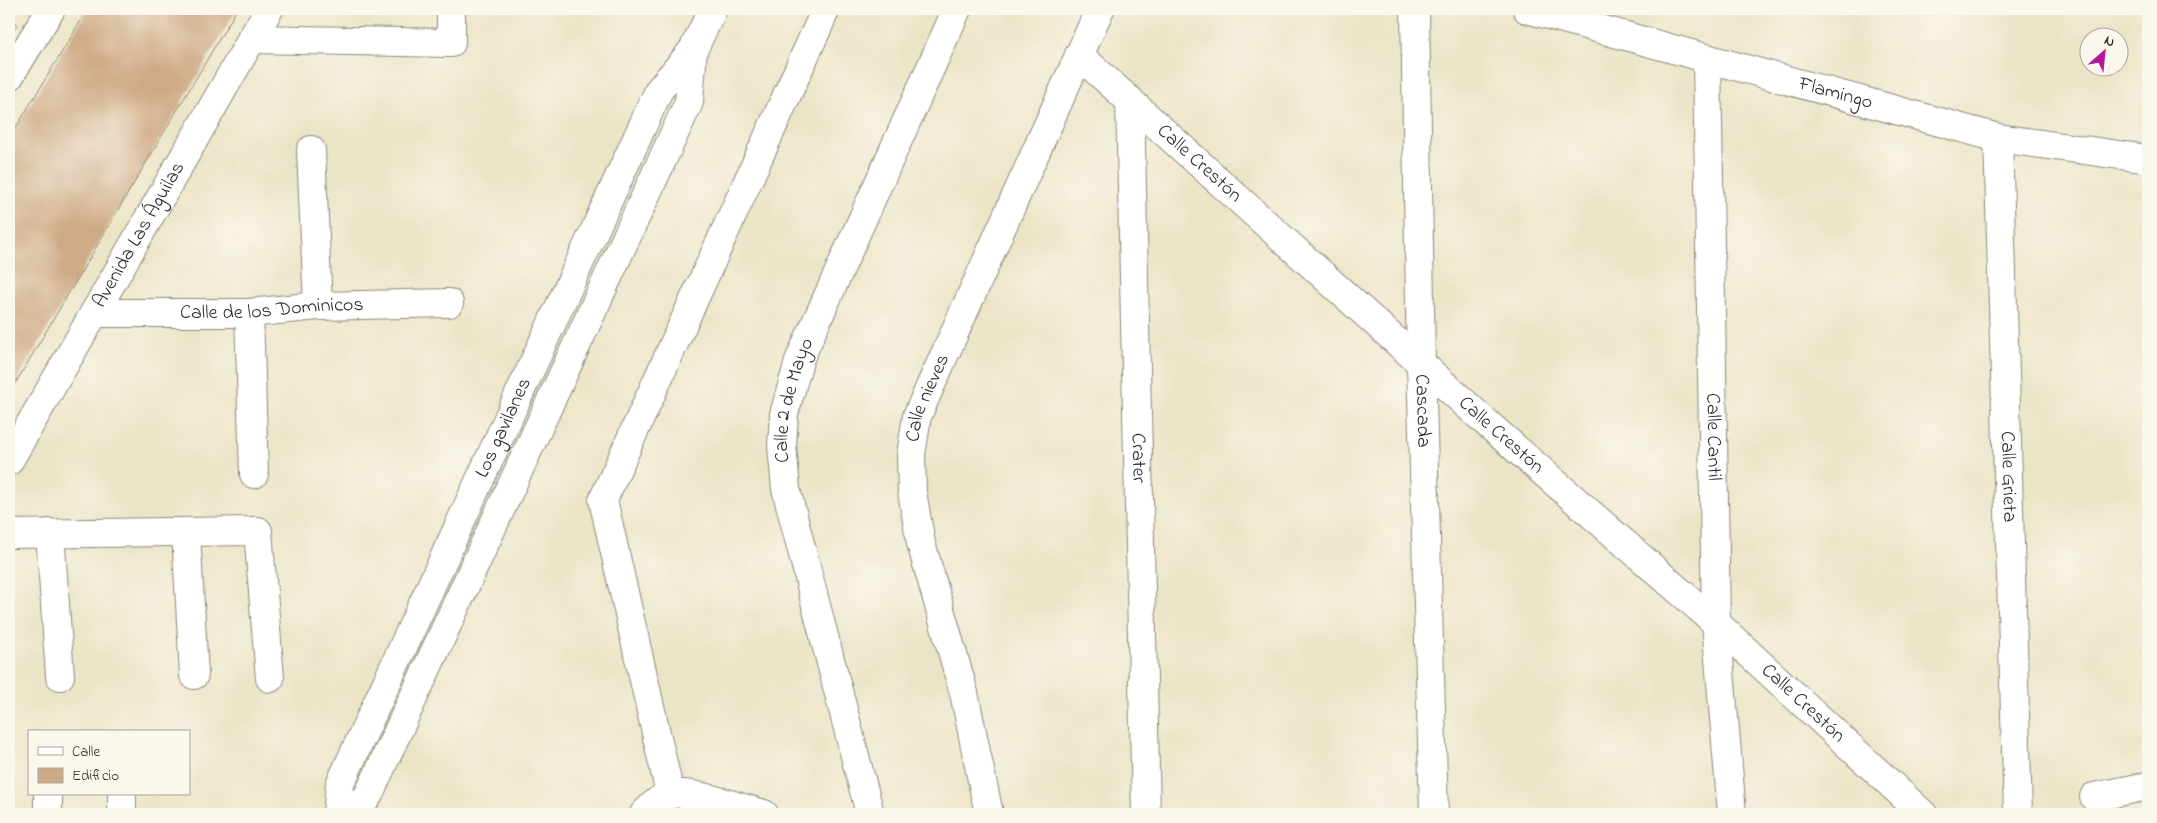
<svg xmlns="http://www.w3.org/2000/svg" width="2157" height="823" font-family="'Indie Flower',sans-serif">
	<rect width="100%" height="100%" fill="#fbf7ec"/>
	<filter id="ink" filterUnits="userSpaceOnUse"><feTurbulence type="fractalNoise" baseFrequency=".02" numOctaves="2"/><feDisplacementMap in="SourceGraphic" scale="10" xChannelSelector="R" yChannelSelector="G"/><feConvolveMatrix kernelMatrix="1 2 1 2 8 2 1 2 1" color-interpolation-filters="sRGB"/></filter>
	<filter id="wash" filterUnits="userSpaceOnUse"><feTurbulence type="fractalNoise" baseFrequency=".0096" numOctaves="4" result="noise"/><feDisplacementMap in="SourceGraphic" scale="20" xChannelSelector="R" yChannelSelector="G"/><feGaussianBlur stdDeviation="1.12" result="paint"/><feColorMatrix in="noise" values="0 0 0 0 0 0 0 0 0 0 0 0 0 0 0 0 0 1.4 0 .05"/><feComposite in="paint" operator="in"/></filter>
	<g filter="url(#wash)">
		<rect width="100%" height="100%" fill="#ebe5c7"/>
		<g id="blocks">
			<!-- building -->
			<g fill="#cfaa86">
				<polygon points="9,9 17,25 9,37"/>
				<polygon points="88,9 237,9 9,394 9,139"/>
			</g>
		</g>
	</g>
	<g filter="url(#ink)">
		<use href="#blocks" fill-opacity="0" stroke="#8b8879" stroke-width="1"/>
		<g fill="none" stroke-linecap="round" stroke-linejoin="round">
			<defs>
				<g id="minor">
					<path id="s1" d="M1415 9 1421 364 1434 814"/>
					<path id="s2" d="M1527 9 1998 138 2148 159"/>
					<polyline points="251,39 451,43 451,9"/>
					<path id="s3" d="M1079 55 1489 425 1716 623 1923 814"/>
					<path id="s4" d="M1707 58 1716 623 1732 814"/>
					<polyline points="9,77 51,9"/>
					<path id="s5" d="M1130 100 1146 814"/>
					<path id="s6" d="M1998 138 2018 814"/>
					<polyline points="311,150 318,306"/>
					<path id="s7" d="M94 313H249L318 306 449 303"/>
					<polyline points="249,313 254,474"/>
					<path id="s8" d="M9 461 269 9"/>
					<polyline points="186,532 194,675"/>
					<polyline points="50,533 60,676"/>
					<polyline points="9,534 258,531 270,678"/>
					<polyline points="48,794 48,814"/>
					<polyline points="122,794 122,814"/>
					<polyline points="670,794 603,500 826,9"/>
					<polyline points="2094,797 2148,786"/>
					<path id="s9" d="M337 814 340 784 659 90 693 50 713 9"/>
					<polyline points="351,814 368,796 689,102 693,50"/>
					<path d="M644 814C651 807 659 798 669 795 687 788 744 809 764 814"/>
					<path id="s10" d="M870 814 786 489 782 446 784 414 800 358 957 9"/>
					<path id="s11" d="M989 814 964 693 921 543 912 492 911 455 917 416 1100 9"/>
				</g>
			</defs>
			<!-- minor casing -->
			<use href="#minor" stroke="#8b8879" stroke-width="30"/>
			<!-- minor -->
			<use href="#minor" stroke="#fff" stroke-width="28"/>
		</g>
	</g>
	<g text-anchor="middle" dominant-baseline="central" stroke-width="4.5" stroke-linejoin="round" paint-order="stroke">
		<!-- street labels -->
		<g font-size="20" fill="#2b2b2b" stroke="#fbf7ec">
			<text stroke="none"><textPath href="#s2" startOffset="320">Flamingo</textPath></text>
			<text stroke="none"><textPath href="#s3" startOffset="162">Calle Crestón</textPath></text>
			<text stroke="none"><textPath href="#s8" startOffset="261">Avenida Las Águilas</textPath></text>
			<text stroke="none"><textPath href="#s7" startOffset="178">Calle de los Dominicos</textPath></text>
			<text stroke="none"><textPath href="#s11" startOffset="428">Calle nieves</textPath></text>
			<text stroke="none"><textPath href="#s10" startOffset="426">Calle 2 de Mayo</textPath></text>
			<text stroke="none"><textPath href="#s1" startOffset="402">Cascada</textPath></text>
			<text stroke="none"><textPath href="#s9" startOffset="422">Los gavilanes</textPath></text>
			<text stroke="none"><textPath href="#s3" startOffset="568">Calle Crestón</textPath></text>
			<text stroke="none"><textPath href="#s4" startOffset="379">Calle Cantil</textPath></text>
			<text stroke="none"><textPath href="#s5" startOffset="358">Crater</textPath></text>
			<text stroke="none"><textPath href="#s6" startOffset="339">Calle Grieta</textPath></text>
			<text stroke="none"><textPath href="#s3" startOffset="972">Calle Crestón</textPath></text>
		</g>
	</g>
	<!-- margin -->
	<rect width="2157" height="823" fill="none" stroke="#fbf7ec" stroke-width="30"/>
	<!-- legend -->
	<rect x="28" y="730" width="162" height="65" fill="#fbf7ec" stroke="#a8a59f"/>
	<rect x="38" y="747" width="25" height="8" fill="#ffffff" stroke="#a8a59f"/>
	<text x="72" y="756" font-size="15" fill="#2b2b2b">Calle</text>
	<rect x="38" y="768" width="25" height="15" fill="#cfaa86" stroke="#a8a59f"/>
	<text x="72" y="780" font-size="15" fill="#2b2b2b">Edificio</text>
	<!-- north arrow -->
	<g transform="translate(2104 52) rotate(27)"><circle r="24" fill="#fbf7ec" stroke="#a8a59f"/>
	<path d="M0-4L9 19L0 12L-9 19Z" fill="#b5179e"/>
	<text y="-8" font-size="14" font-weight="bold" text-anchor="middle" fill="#2b2b2b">N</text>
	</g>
</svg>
